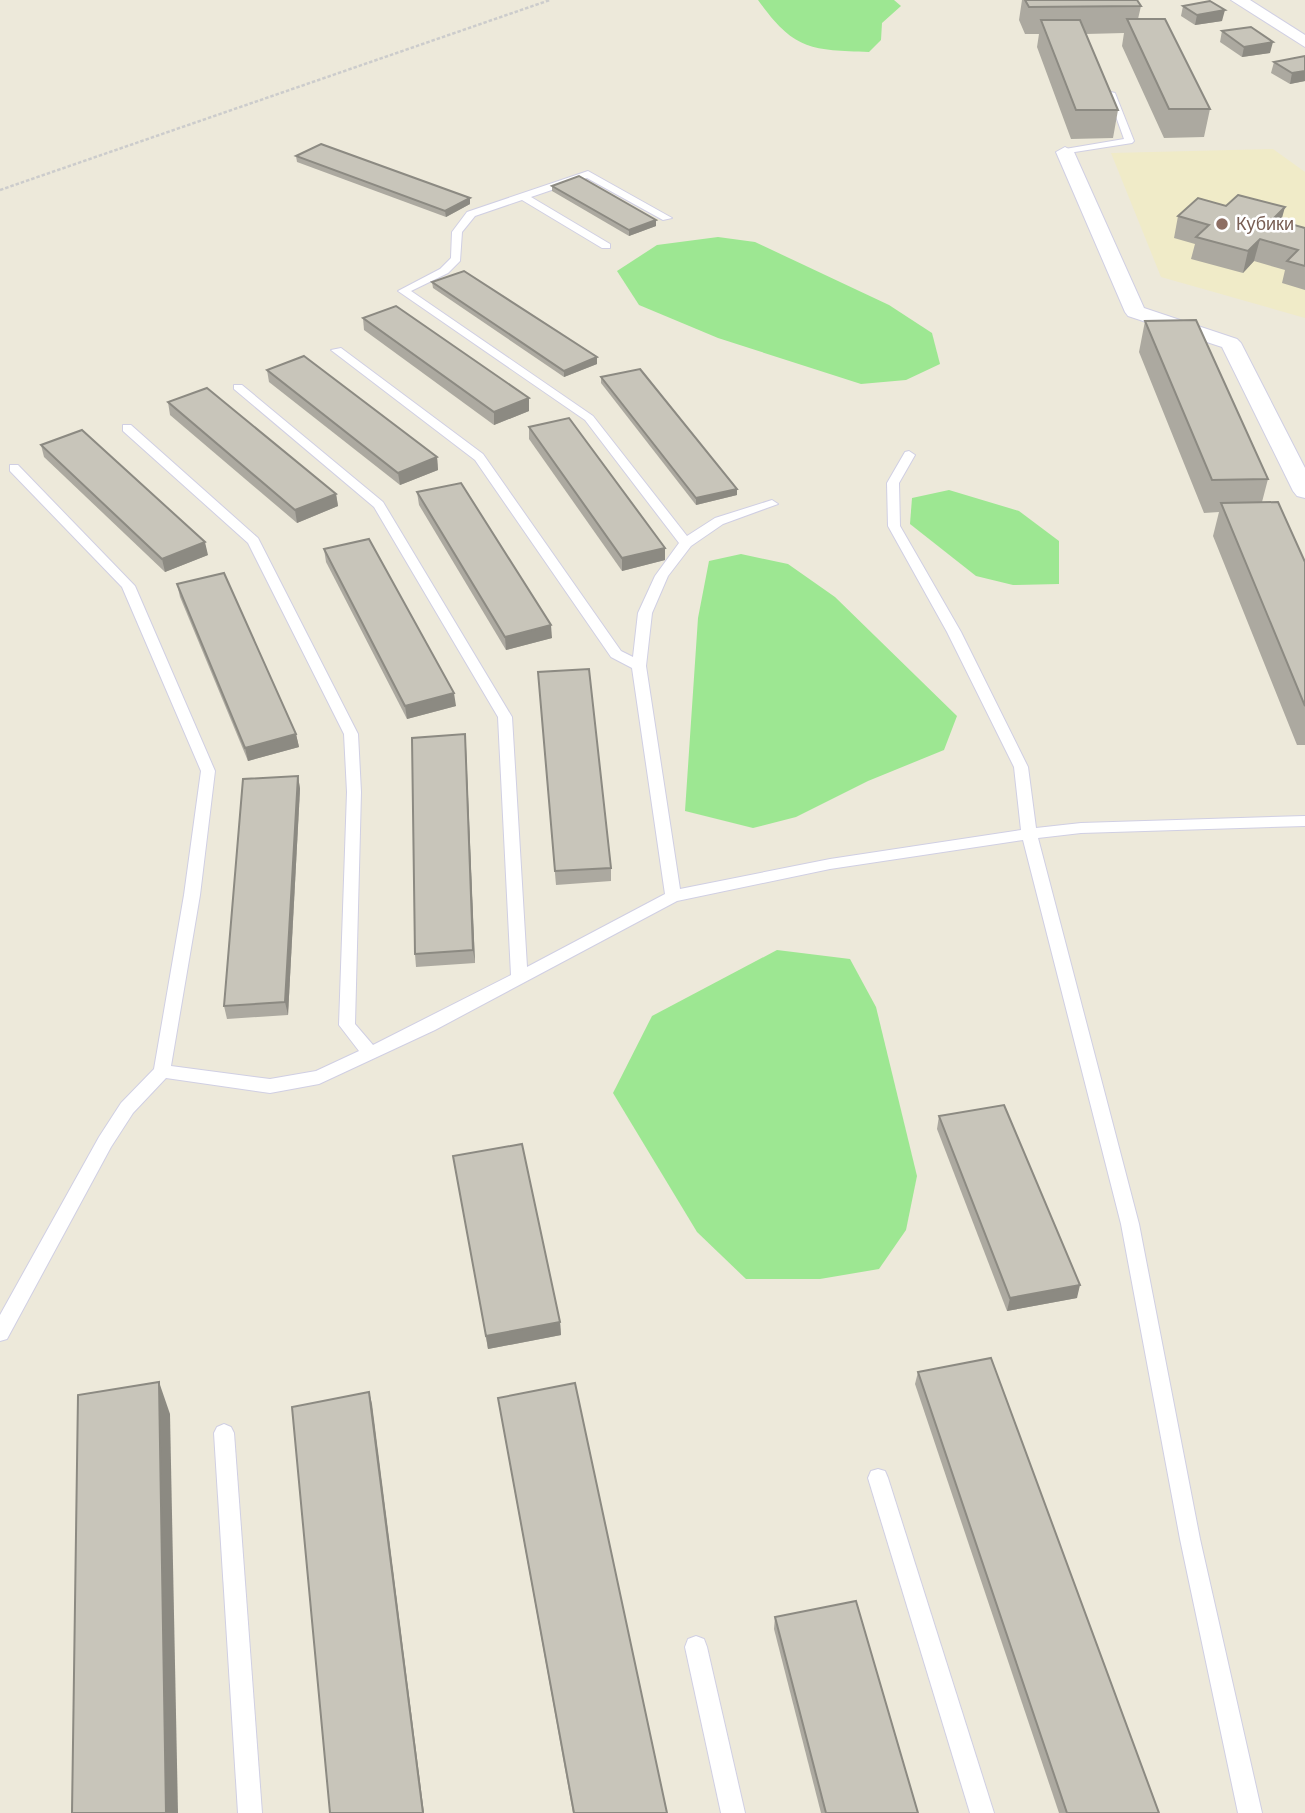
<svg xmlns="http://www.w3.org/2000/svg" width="1305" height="1813" font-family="Arial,sans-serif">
	<rect width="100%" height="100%" fill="#ede9da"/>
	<!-- education -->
	<polygon fill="#f0ebc8" points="1273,149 1305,172 1305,318 1161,277 1111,153"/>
	<!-- green -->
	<g fill="#9de792">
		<path d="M758 0H894L901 6 882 23 881 40 869 52C810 50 794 50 758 0Z"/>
		<polygon points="718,237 755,242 889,305 932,333 940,364 906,380 861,384 718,338 639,305 617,271 657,245"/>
		<polygon points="949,490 1019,511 1059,541 1059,584 1013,585 976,576 910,524 912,498"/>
		<polygon points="741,554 788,564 835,597 957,716 944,750 868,781 796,817 753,828 685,811 698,618 709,561"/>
		<polygon points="777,950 850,959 876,1007 917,1176 906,1230 879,1269 820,1279 746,1279 697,1232 613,1093 652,1016"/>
	</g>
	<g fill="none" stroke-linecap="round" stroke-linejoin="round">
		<defs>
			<g id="service">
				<polygon points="1107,91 1115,93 1134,141 1132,143 1062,154 1062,150 1065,149 1124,139"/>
				<polygon points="588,171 672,218 663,220 587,178 531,197 610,244 610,248 602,248 522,200 475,216 462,232 460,261 448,273 411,291 593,416 687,536 715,518 772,500 778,504 723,524 691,546 668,576 652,613 646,666 680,889 830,859 1021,830 1014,767 947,632 888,526 887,483 905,452 909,451 915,455 899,483 900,526 961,632 1028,767 1036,828 1081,823 1305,816 1305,826 1081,833 1038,838 1139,1224 1200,1539 1262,1813 1238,1813 1180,1539 1121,1224 1023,840 830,869 677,901 435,1030 319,1084 270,1093 166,1078 133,1113 111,1147 7,1339 0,1341 0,1315 99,1137 121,1103 154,1069 184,895 201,771 122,587 10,471 10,465 18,465 135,586 215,771 200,895 171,1066 270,1079 316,1071 359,1051 339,1025 347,792 344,734 248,543 123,431 123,425 131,425 258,538 358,734 361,792 355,1024 373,1045 511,975 498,717 374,507 234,389 234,385 242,385 383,502 512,717 527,967 665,894 632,668 611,657 475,460 331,350 341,348 483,454 621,651 633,657 638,613 655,576 679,543 585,420 398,291 440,269 451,258 452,232 467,212"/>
				<polygon points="224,1424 231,1427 234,1433 262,1813 238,1813 214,1433 217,1427"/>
				<polygon points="878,1469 885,1471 888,1478 994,1813 970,1813 868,1478 871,1471"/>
				<polygon points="696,1636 704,1639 707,1647 745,1813 721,1813 685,1647 688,1639"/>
			</g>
			<g id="minor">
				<polygon points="1231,0 1250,0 1305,35 1305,47"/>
				<polygon points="1065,147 1074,152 1144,308 1237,339 1241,343 1305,468 1305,498 1297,496 1293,491 1222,347 1128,316 1125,312 1056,152"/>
			</g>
		</defs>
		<!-- service casing -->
		<use href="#service" stroke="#d0cfe3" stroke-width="2"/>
		<!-- minor casing -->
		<use href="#minor" stroke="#d0cfe3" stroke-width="2"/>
		<!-- path -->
		<polyline stroke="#ccc" stroke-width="2.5" stroke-dasharray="3.5 2" stroke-linecap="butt" points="0,190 550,0"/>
		<!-- service -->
		<use href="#service" fill="#fff" fill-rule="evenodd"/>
		<!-- minor -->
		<use href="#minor" fill="#fff" fill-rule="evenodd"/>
	</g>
	<!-- wall -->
	<g fill="#aca9a0">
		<polygon points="1022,0 1137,0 1141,6 1138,19 1210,109 1204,137 1164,138 1122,46 1124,33 1086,34 1118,110 1113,138 1071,139 1037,47 1039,34 1025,34 1019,20"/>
		<polygon points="1183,6 1222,21 1195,25 1181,16"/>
		<polygon points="1222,31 1270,53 1242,57 1220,42"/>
		<polygon points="1305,56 1305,81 1290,84 1271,73 1274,62"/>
		<polygon points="296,156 470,198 470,204 446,217 297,162"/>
		<polygon points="552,186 656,226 629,236 552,191"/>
		<polygon points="1178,216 1281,221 1305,228 1305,290 1282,283 1285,270 1254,261 1243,273 1191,259 1195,244 1174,238"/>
		<polygon points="432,282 597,357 597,364 564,377 433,288"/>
		<polygon points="363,318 529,398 529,411 494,425 364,330"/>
		<polygon points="1145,321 1268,479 1262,502 1305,562 1305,745 1297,745 1213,536 1219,512 1204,513 1139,352"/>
		<polygon points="267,370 437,457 438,470 400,485 269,382"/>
		<polygon points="601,377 737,495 696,505 601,383"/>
		<polygon points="168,402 336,494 338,506 297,523 170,415"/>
		<polygon points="529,427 665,560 622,571 529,439"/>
		<polygon points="41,445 208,555 165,572 44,457"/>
		<polygon points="417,492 552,638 506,650 419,505"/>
		<polygon points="324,549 456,706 407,719 326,562"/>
		<polygon points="177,584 296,734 299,747 248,761 180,597"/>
		<polygon points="539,685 611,868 611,881 556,885"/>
		<polygon points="465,734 475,963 416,967 415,954"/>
		<polygon points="298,776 300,789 288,1015 227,1019 224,1006"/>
		<polygon points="939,1116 1077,1298 1007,1311 937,1129"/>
		<polygon points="453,1156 560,1322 561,1335 488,1349"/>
		<polygon points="918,1372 1159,1813 1059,1813 915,1384"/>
		<polygon points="498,1398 667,1813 573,1813 500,1410"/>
		<polygon points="775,1617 918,1813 821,1813 774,1629"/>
	</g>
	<!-- shaded-wall -->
	<g fill="#8c8a82">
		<polygon points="1225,10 1222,21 1195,25 1197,15"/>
		<polygon points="1273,42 1270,53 1242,57 1244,47"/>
		<polygon points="1305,71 1305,81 1290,84 1292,73"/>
		<polygon points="470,198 470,204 446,217 445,211"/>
		<polygon points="1285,207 1279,229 1273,219"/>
		<polygon points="656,220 656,226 629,236 629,230"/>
		<polygon points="1260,239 1254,261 1243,273 1248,251"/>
		<polygon points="597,357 597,364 564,377 564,371"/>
		<polygon points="529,398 529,411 494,425 494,412"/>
		<polygon points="437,457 438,470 400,485 398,473"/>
		<polygon points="737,489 737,495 696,505 696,498"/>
		<polygon points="336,494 338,506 297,523 295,510"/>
		<polygon points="205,542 208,555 165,572 162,559"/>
		<polygon points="665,548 665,560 622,571 622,558"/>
		<polygon points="551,625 552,638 506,650 505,637"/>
		<polygon points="454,693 456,706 407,719 405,706"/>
		<polygon points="296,734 299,747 248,761 245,748"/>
		<polygon points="465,734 466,747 475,963 473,950"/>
		<polygon points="298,776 300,789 288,1015 285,1002"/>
		<polygon points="1080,1285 1077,1298 1007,1311 1010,1298"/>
		<polygon points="560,1322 561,1335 488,1349 486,1336"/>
		<polygon points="159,1382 170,1414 178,1813 166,1813"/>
		<polygon points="369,1392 372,1404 424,1813 423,1813"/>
	</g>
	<!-- building -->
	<g fill="#c8c5ba" stroke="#8c8a82" stroke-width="2">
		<polygon points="1025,0 1137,0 1141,6 1029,7"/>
		<polygon points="1210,1 1225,10 1197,15 1183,6"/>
		<polygon points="1127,19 1165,19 1210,109 1169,109"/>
		<polygon points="1041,20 1080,20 1118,110 1076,110"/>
		<polygon points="1251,27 1273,42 1244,47 1222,31"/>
		<polygon points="1305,56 1305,71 1292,73 1274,62"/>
		<polygon points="321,144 470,198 445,211 296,156"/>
		<polygon points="579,176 656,220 629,230 552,186"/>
		<polygon points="1238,195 1285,207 1273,219 1305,228 1305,266 1287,261 1298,250 1260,239 1248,251 1196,237 1209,225 1178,216 1198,198 1226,206"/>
		<polygon points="464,271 597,357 564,371 432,282"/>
		<polygon points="396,306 529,398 494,412 363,318"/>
		<polygon points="1196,320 1268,479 1212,480 1145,321"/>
		<polygon points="304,356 437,457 398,473 267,370"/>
		<polygon points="640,369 737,489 696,498 601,377"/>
		<polygon points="207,388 336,494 295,510 168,402"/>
		<polygon points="569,418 665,548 622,558 529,427"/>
		<polygon points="82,430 205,542 162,559 41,445"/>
		<polygon points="461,483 551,625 505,637 417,492"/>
		<polygon points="1278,502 1305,562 1305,706 1221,503"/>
		<polygon points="369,539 454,693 405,706 324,549"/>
		<polygon points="224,573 296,734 245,748 177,584"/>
		<polygon points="589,669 611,868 555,871 538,672"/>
		<polygon points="465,734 473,950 415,954 412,738"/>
		<polygon points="298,776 285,1002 224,1006 243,779"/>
		<polygon points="1004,1105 1080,1285 1010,1298 939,1116"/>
		<polygon points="522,1144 560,1322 486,1336 453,1156"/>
		<polygon points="991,1358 1159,1813 1067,1813 918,1372"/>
		<polygon points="159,1382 166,1813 72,1813 78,1395"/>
		<polygon points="575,1383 667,1813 574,1813 498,1398"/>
		<polygon points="369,1392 423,1813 330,1813 292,1407"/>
		<polygon points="856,1601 918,1813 826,1813 775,1617"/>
	</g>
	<!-- markers -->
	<circle fill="#8d6e63" stroke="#fff" stroke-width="2.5" cx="1222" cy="224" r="7"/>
	<g text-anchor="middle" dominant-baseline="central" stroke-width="5" stroke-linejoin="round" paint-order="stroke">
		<!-- far-education labels -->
		<g font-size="18" fill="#785e54" stroke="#fff" text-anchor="start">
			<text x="1236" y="224">Кубики</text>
		</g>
	</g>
</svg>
